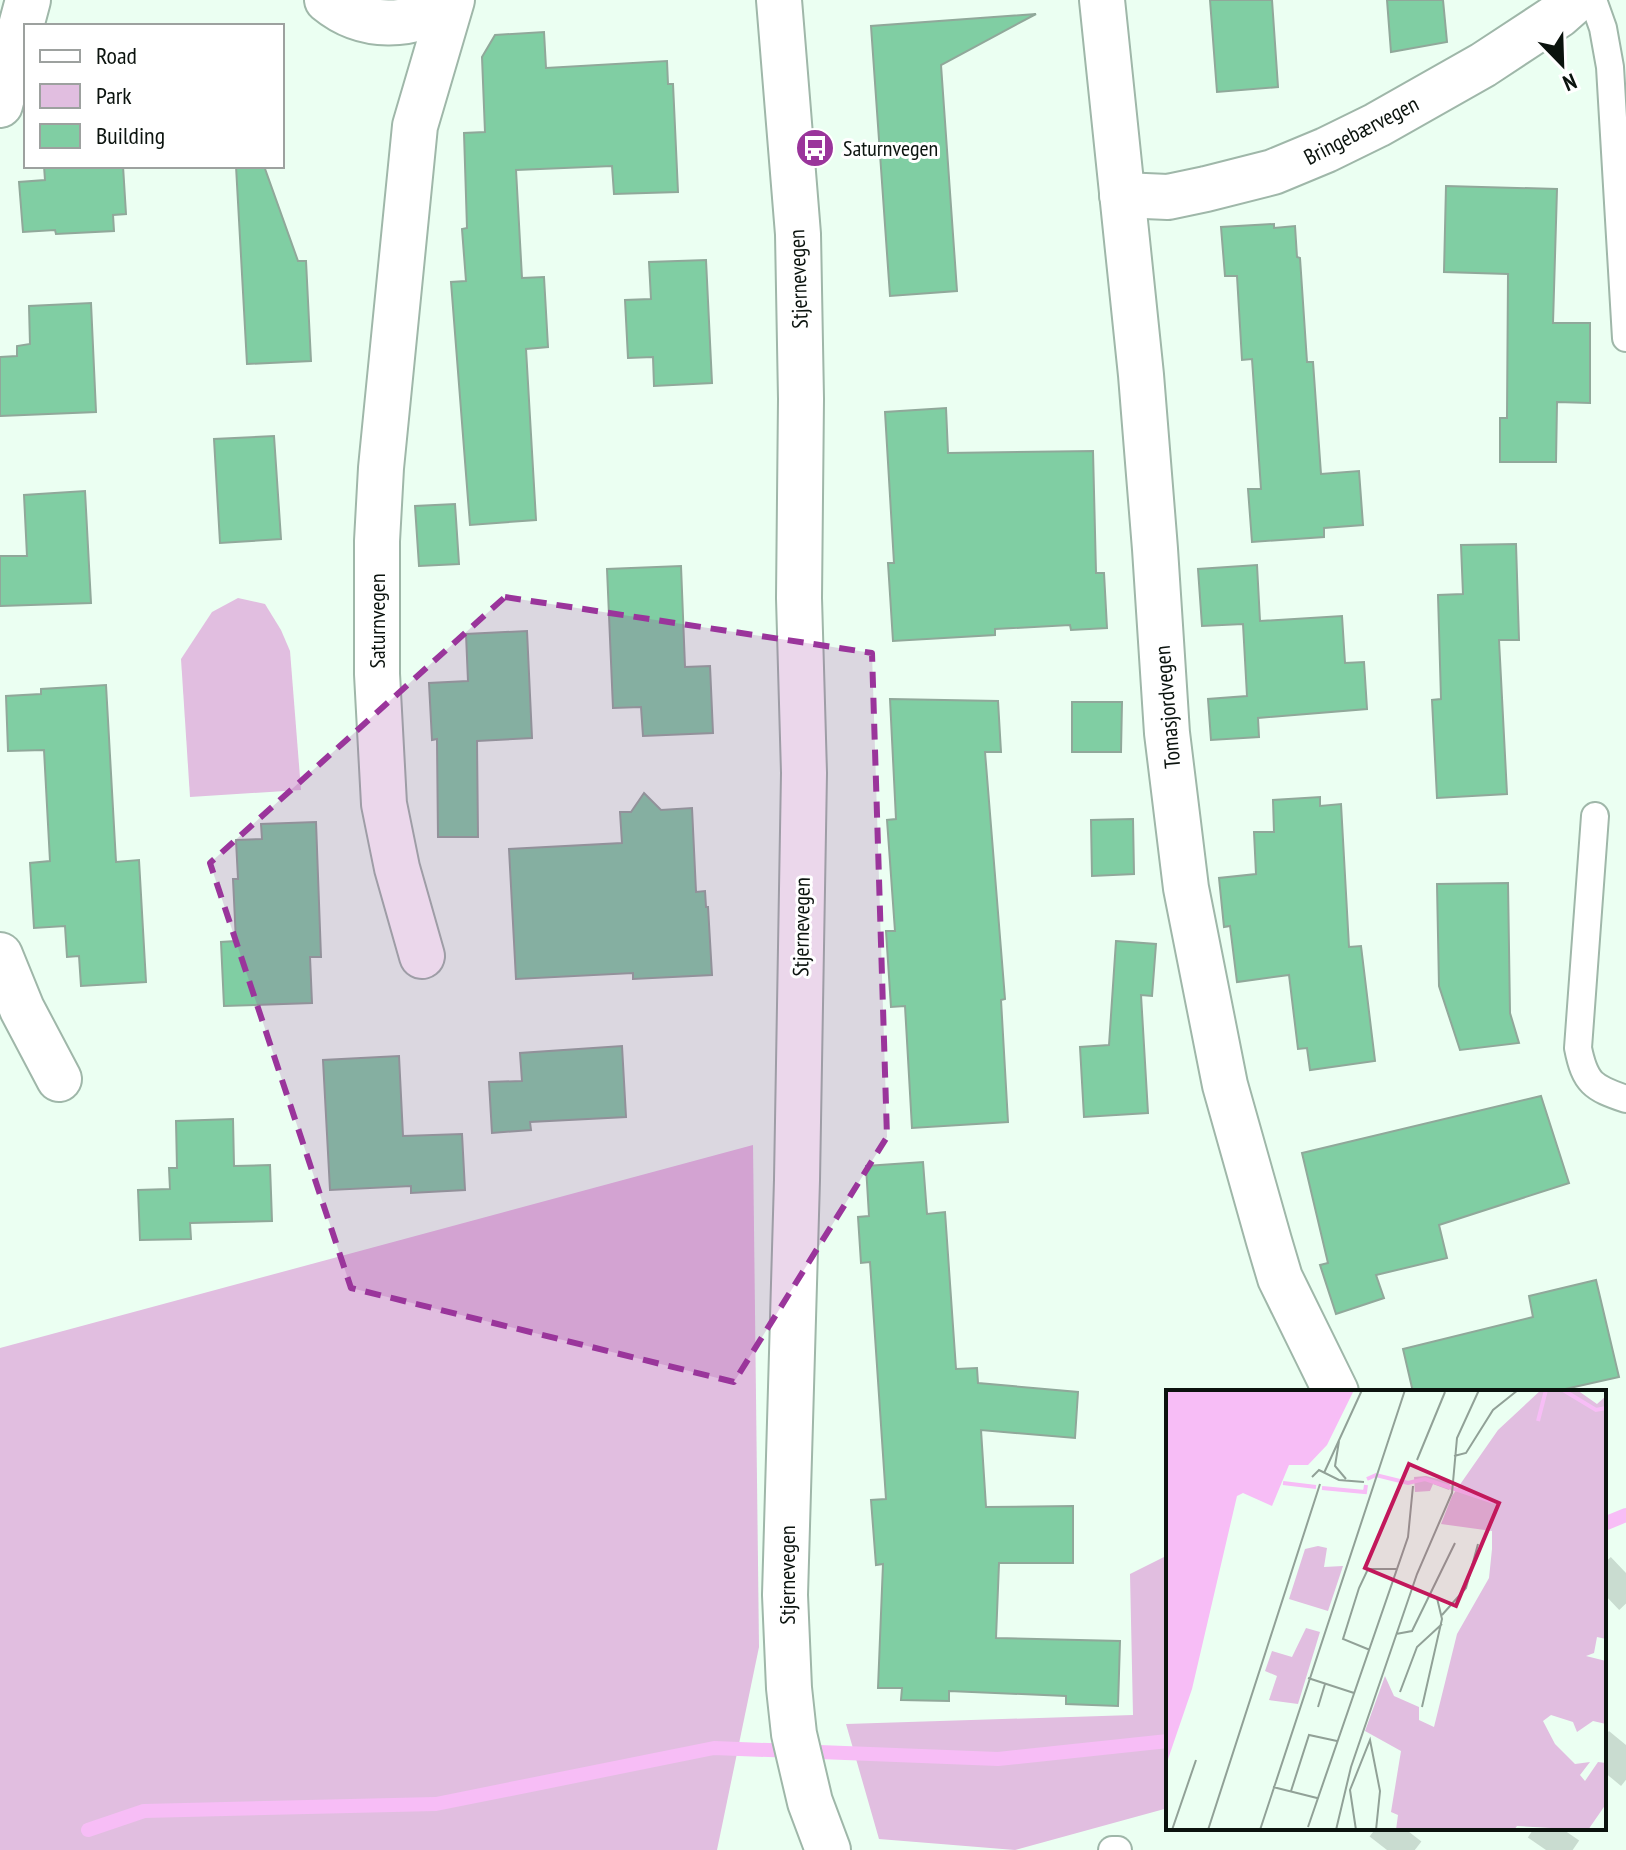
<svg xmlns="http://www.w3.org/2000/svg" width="1626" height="1850" font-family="'PT Sans Narrow',sans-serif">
	<rect width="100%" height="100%" fill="#ebfff2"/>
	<!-- green -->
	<g fill="#e1bee0">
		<polygon points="238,598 265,604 281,630 290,651 301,790 190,797 181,659 212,612"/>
		<polygon points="753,1145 759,1647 717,1850 0,1850 0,1348"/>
		<polygon points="1168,1555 1168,1808 1015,1850 879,1839 846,1724 1133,1715 1130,1574"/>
	</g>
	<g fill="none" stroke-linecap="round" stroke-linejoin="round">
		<!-- stream -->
		<g stroke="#f7bdf6" stroke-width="14">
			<polyline points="1604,1524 1626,1515"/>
			<polyline points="88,1830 144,1811 436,1804 714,1748 998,1759 1168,1741"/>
		</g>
	</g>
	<!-- building -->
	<g fill="#80cea3" stroke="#90a89a" stroke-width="2">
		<polygon points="1210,0 1272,0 1278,87 1217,92"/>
		<polygon points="1387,0 1443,0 1447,42 1391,52"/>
		<polygon points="1036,14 941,65 957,291 890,296 871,26"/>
		<polygon points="544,32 546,68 667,61 668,84 673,84 678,192 614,194 612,166 516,170 522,278 544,277 548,347 526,349 536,520 470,525 451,282 466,281 462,229 467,228 464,133 485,132 482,57 495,35"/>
		<polygon points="44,166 123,166 126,214 113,215 114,231 56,234 55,230 23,232 19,182 45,180"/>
		<polygon points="236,166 264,166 298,261 306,261 311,361 247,364"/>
		<polygon points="1446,186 1557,189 1553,323 1590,323 1590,403 1557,402 1556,462 1500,462 1500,418 1507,418 1508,274 1444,272"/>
		<polygon points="1274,224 1274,228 1295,226 1297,257 1300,258 1307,362 1313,362 1321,474 1359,471 1363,525 1324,528 1324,537 1252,542 1248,489 1261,489 1252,359 1242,360 1237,276 1225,276 1221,227"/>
		<polygon points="706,260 712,383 654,386 653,357 628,358 625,300 651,299 649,262"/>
		<polygon points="91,303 96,412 0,416 0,357 17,356 17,346 30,344 29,306"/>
		<polygon points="946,408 948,453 1093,451 1096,573 1104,573 1107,628 1071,630 1070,625 995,629 995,635 893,641 888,563 894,563 885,412"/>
		<polygon points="274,436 281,539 220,543 214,439"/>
		<polygon points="85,491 91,603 0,606 0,556 27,556 24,495"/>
		<polygon points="455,504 459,564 419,566 415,506"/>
		<polygon points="1516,544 1519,640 1499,640 1507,794 1437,798 1432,700 1441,699 1438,595 1463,594 1461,545"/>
		<polygon points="1257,565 1260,621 1342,616 1345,663 1364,662 1367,709 1258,718 1259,737 1211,740 1208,699 1247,696 1243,624 1202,626 1198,569"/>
		<polygon points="681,566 685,667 710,666 713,733 643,736 641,707 613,708 607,569"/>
		<polygon points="527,631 532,738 477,741 478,837 438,837 437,739 432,740 429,683 468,681 466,634"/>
		<polygon points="106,685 116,862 139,860 146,982 81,986 79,956 67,957 65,926 34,928 30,863 50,861 44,750 8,751 6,696 41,694 41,689"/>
		<polygon points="890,699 998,701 1001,752 985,752 1005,999 1001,1000 1008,1122 912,1128 905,1006 891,1007 886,931 895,931 887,820 896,819"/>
		<polygon points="1072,702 1122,702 1121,752 1072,752"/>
		<polygon points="644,793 661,810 692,808 696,892 705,891 706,907 708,907 712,975 633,979 633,973 516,979 509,849 622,843 620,812 631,812"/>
		<polygon points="1320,797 1320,806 1341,804 1349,947 1361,946 1375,1061 1310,1070 1307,1048 1298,1049 1289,975 1237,982 1230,926 1224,927 1219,878 1256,874 1254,832 1274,832 1273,800"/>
		<polygon points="1133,819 1134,874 1092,876 1091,820"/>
		<polygon points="316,822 321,957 310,957 312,1003 224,1006 221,942 236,941 233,879 238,879 236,840 262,839 261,824"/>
		<polygon points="1508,883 1510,1013 1519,1043 1460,1050 1439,986 1437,884"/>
		<polygon points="1116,941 1156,944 1152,996 1141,995 1148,1113 1084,1117 1080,1047 1109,1045"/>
		<polygon points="622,1046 626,1117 530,1122 531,1130 492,1133 489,1082 522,1081 520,1053"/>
		<polygon points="399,1056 403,1136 462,1134 465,1190 411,1193 411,1186 330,1190 323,1060"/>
		<polygon points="1541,1096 1569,1183 1439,1225 1447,1258 1376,1275 1384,1298 1336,1314 1320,1265 1328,1263 1302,1153"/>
		<polygon points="233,1119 234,1166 270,1165 272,1221 190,1223 191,1239 140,1240 138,1190 170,1189 169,1168 177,1168 176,1121"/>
		<polygon points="923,1162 927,1214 945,1212 956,1369 977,1368 978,1383 1078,1392 1075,1438 981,1430 986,1507 1073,1506 1073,1563 999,1563 996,1638 1120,1641 1118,1706 1066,1704 1066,1696 949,1691 949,1701 901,1700 902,1688 878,1688 883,1564 876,1565 871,1500 886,1499 870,1262 861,1263 858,1217 869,1216 866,1166"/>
		<polygon points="1596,1280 1619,1377 1552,1392 1413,1392 1403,1349 1533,1317 1529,1296"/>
	</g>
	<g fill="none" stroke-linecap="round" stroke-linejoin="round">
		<!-- highway-tunnel -->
		<g stroke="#c9dcd0" stroke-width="44" stroke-dasharray="44 22" stroke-linecap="butt">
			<polyline points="1604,1594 1626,1573"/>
			<polyline points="1604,1772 1626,1745"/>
			<polyline points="1387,1850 1404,1828"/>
			<polyline points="1546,1850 1561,1828"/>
		</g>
		<defs>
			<g id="lane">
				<polyline points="1593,0 1603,28 1610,67 1626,338"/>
				<path d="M1595 816 1578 1048C1585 1083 1593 1088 1626 1099"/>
				<polyline points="1112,1850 1118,1850"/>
			</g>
			<g id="street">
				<path d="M327 0C362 29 414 31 449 0"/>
				<polyline points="779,0 798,234 801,399 799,598 804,773 797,1180 785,1595 789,1688 794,1734 810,1802 828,1850"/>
				<polyline points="1102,0 1141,375 1155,549 1167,733 1186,888 1225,1085 1269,1241 1280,1278 1336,1392"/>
				<polyline points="0,105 28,0"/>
				<polyline points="1122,195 1168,197 1206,189 1273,172 1326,150 1377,125 1483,65 1559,15 1576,0"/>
				<polyline points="0,955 22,1009 59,1079"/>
				<polyline points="422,956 397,868 384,804 377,674 377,541 381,468 415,126 452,0"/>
			</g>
		</defs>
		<!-- lane casing -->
		<use href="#lane" stroke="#9fb7a9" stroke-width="30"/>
		<!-- street casing -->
		<use href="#street" stroke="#9fb7a9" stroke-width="48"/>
		<!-- lane -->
		<use href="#lane" stroke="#fff" stroke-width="26"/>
		<!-- street -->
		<use href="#street" stroke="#fff" stroke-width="44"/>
	</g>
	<!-- marked area -->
	<path fill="#9a359b" fill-opacity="0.2" stroke="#9a359b" stroke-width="6" stroke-dasharray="16 10" stroke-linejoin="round" d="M505 597 872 653 887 1137 734 1382 351 1288 210 863Z"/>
	<!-- icons -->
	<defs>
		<symbol id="bus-disc" viewBox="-11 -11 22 22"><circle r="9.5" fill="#9a359b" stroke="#fff"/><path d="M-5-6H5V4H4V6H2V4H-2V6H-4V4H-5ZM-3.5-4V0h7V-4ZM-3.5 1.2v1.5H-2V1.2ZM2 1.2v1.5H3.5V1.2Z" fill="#fff"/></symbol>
	</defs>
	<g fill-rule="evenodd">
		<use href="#bus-disc" x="793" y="126" width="44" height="44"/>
	</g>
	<g text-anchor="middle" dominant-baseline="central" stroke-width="6" stroke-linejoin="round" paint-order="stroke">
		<!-- street labels -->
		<g font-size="22" fill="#0b130e" stroke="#fff">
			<text transform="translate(1361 130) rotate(-27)">Bringebærvegen</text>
			<text transform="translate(798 279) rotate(-92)">Stjernevegen</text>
			<text transform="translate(377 621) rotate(-90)">Saturnvegen</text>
			<text transform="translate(1167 707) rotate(-95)">Tomasjordvegen</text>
			<text transform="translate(801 927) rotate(-89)">Stjernevegen</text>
			<text transform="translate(787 1575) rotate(-90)">Stjernevegen</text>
		</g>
		<!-- poi labels -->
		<g font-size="22" fill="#0b130e" stroke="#fff" text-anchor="start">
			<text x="843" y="148">Saturnvegen</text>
		</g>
	</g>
	<!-- overview -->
	<g transform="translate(1166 1390)">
		<rect width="440" height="440" fill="#ebfff2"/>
		<path d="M375 0H411L431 14 440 6V249L431 247 428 263 420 266 440 271V334L427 331 411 342 407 332 385 325 377 331 389 354 409 374 424 372 414 385 419 391 432 372 440 373V414L422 440 351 436 348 440H230L232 425 225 422 235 361 199 341 219 286 228 306 253 317V330L268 337 291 244 323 188 326 159V141L275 134 286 106 332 40ZM260 86 284 92 283 100 267 94 264 101 249 102 248 87ZM152 156 161 158 158 177 177 176 162 221 123 209 139 159ZM140 238 154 242 132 314 103 310 111 286 99 281 106 261 126 267Z" fill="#e1bee0"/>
		<path d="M0 0H188L161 55 142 75H123L106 116 77 103 71 106 26 299 0 375Z" fill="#f7bdf6"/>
		<path fill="none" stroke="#f7bdf6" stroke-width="4" d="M397 0 430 20 440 18M372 31 380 0M201 89 210 85 242 93 259 89 328 112M117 93 150 97M156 98 199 102 200 95"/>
		<path fill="none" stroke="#91a197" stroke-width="2" d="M173 51 169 76 180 89M288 66 300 63 327 20 352 0M251 70 279 2M158 83 196 0M146 87 153 80 173 90 198 92M276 225 300 198 312 154M230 244 246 241 289 153M204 260 177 249 193 198 202 179H231M142 288 188 303M234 302 251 257 276 234M152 317 159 294M256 317 276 229 271 208 264 206M107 397 151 408M125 401 143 345 171 351M142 437 242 147 247 96M6 440 30 370M42 440 154 94M94 440 239 0M170 440 185 377 251 184 286 103 291 48 313 0M190 440 184 400 204 350 214 401 210 440"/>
		<path fill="#c2185b" fill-opacity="0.15" stroke="#c2185b" stroke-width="4" d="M243 74 333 113 290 216 199 178Z"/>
		<rect width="440" height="440" fill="none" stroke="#0b130e" stroke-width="4"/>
	</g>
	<!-- legend -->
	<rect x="24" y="24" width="260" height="144" fill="#ffffff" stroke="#9da19f" stroke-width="2"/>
	<rect x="40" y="50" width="40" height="12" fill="#ffffff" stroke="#9da19f" stroke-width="2"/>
	<text x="96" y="64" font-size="24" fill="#0b130e">Road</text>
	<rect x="40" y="84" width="40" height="24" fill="#e1bee0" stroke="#9da19f" stroke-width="2"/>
	<text x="96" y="104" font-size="24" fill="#0b130e">Park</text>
	<rect x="40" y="124" width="40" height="24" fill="#80cea3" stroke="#9da19f" stroke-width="2"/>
	<text x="96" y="144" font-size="24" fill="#0b130e">Building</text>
	<!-- north arrow -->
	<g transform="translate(1562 64) rotate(157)" stroke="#ffffff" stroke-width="6" paint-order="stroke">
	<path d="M0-6L14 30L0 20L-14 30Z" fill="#0b130e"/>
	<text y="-12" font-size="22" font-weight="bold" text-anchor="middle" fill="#0b130e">N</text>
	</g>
</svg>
